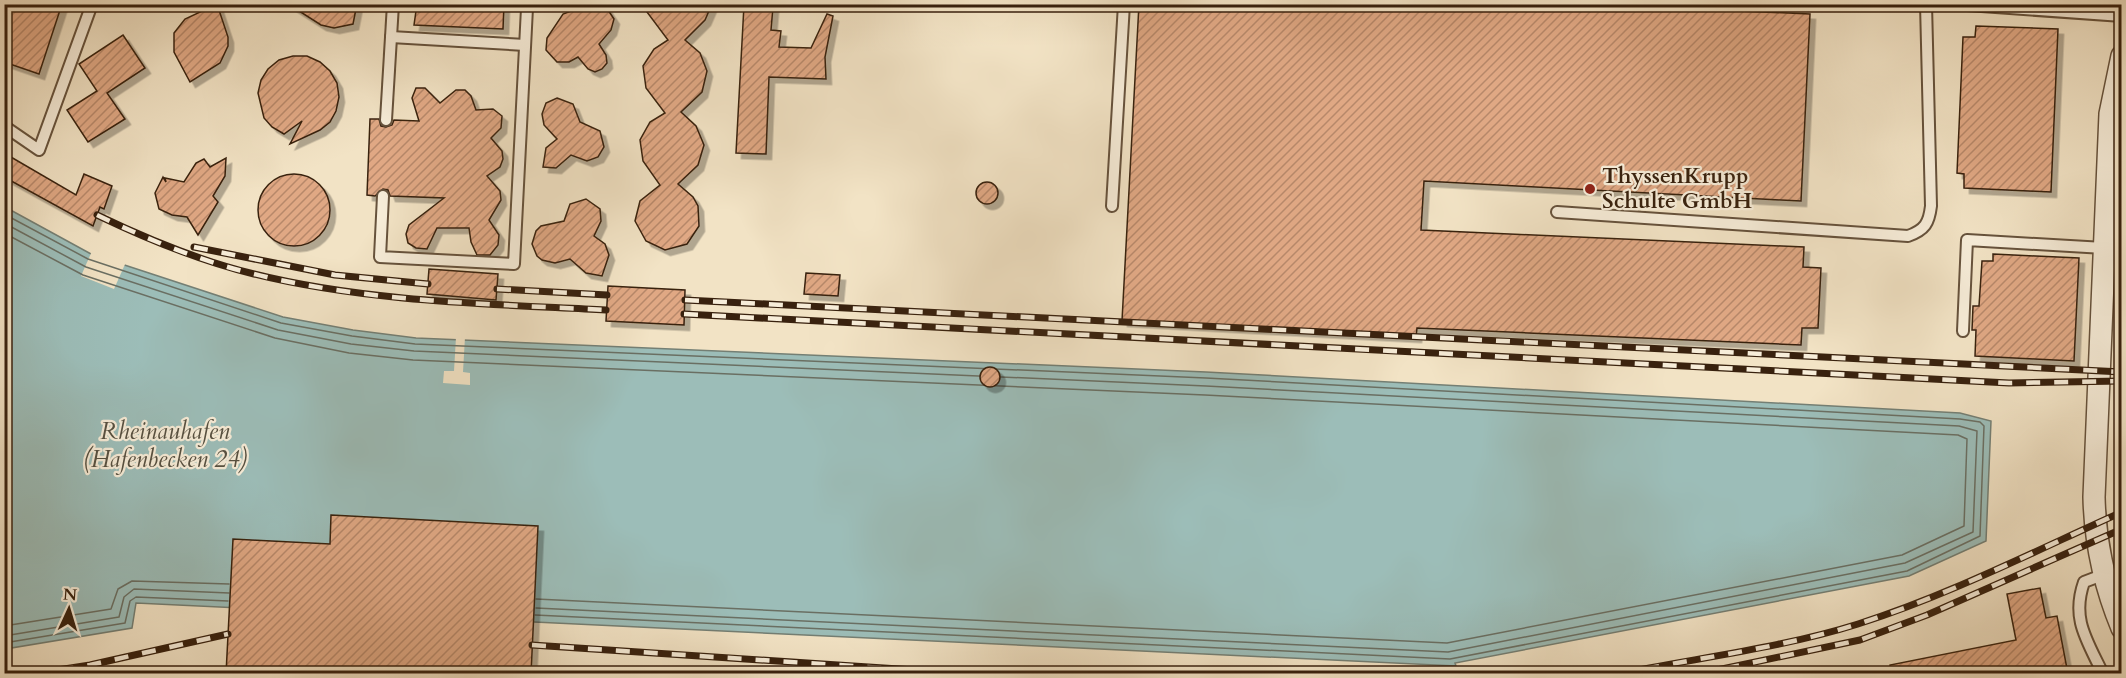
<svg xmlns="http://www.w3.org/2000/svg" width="2126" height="678" font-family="Cardo,serif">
	<defs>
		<pattern id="building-hatch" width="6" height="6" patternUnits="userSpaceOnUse" patternTransform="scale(1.5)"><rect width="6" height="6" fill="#e0a884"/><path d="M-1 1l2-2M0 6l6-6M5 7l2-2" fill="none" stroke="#b7886a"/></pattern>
		<filter id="shadow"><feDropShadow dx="5.5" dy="5.5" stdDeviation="0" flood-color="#0004"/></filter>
	</defs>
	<rect width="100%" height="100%" fill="#f2e3c5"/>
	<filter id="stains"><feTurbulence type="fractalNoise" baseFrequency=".00333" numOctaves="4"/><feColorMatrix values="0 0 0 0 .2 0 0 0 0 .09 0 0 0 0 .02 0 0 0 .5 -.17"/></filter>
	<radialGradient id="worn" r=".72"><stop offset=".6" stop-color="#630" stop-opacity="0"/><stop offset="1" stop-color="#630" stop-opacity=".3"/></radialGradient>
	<!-- water -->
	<polygon fill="#9cbdb8" stroke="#747f74" stroke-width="1.5" points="5,207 91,254 283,317 353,330 416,338 1206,372 1960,413 1991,421 1986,541 1909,576 1455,663 1456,666 136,603 132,628 5,649"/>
	<!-- pier -->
	<g fill="#f2e3c5">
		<polygon points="92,251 126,262 114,289 81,276"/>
		<polygon points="456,337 465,337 463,372 470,373 470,385 443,383 444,371 454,371"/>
	</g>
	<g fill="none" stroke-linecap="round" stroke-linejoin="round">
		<!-- shore -->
		<g stroke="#6a6f63" stroke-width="1.5">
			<polyline points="4,214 88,259 281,323 352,336 415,344 1206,378 1960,419 1980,422 1984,426 1980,536 1907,571 1450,659 535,615"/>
			<polyline points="4,223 86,267 278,330 351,344 414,351 1206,386 1959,426 1977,431 1973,532 1905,563 1448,652 536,608"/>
			<polyline points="4,233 83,275 275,338 349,353 413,360 1205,395 1958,435 1967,439 1964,526 1902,555 1447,643 536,599"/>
			<polyline points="4,626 111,609 118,589 132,581 229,584"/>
			<polyline points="4,636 119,617 124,597 134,589 229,593"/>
			<polyline points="4,643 125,623 130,601 136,597 228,601"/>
		</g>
	</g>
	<!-- building -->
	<g fill="url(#building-hatch)" stroke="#38210e" stroke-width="1.5" filter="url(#shadow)">
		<polygon points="4,4 62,4 39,74 4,62"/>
		<polygon points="217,4 228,37 228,46 220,63 190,82 174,52 174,33 185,19"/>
		<polygon points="288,4 357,4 353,24 334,28 321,25"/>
		<polygon points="417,4 504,4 503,29 414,25"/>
		<polygon points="590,4 604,4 614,19 611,30 599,44 606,55 607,63 602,69 595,72 588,69 578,57 569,62 557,62 546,50 547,38 563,14"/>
		<polygon points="641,4 712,4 705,20 685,40 700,53 707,71 702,92 681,112 696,126 704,145 698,165 678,184 693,197 698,206 699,226 687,244 665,250 646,241 635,221 640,201 660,185 643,161 640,140 650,122 665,113 646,88 643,66 654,49 668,40"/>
		<polygon points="1139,4 1574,4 1810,14 1801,201 1424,181 1421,230 1804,247 1803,267 1821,268 1818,328 1802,328 1801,345 1417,328 1416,337 1122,321"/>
		<polygon points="744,5 773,7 771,30 781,31 779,47 811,48 827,14 833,16 825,57 826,79 769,77 766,154 736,153"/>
		<polygon points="1976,26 2058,29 2051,192 1964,188 1964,174 1957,173 1963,37 1975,37"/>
		<polygon points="123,35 145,68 107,93 125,119 88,142 67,110 97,91 79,64"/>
		<polygon points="293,56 307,56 320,62 330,71 337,83 339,97 336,111 330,122 320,130 290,144 302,121 284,134 272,127 264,118 258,93 261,80 268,69 279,60"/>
		<polygon points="416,88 425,88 440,103 456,90 465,90 471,96 476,110 493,109 502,116 501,128 491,138 502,151 503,159 500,167 487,176 500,191 501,200 489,220 499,235 498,245 490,255 477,255 471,242 469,228 437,228 427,249 416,248 408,243 406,234 409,225 444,198 390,196 388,190 383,189 375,196 367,195 370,119 379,119 381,126 386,127 392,125 394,120 419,121 412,98"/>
		<polygon points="557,98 573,104 580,122 600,131 604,147 598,157 587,161 571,155 556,168 543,167 546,148 557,139 544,125 542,114 546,103"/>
		<polygon points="4,153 76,195 84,174 112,186 104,209 100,207 93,226 4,177"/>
		<polygon points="226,158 225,176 213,196 218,202 198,235 187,217 172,215 159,209 155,193 163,177 166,182 165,178 184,182 196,163 204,159 210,167"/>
		<circle cx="294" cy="210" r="36"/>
		<circle cx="987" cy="193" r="11"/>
		<polygon points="586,199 600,209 601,221 594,236 605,244 609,255 602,276 586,273 570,259 555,263 542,260 537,256 532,244 536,231 541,226 564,221 570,204"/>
		<polygon points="1993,254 2079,258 2074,361 1975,356 1976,330 1972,330 1973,306 1979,306 1982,261 1993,261"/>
		<polygon points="429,269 498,274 496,300 427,294"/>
		<polygon points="806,273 840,275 838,296 804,294"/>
		<polygon points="608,286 685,290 684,325 606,321"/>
		<circle cx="990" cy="377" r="10"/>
		<polygon points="331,515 538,526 531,674 226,674 233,539 330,544"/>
		<polygon points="2040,588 2046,618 2057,616 2068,674 1891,674 1890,665 2016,640 2007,594"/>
	</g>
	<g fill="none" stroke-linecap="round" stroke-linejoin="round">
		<defs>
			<g id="service">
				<polyline points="1953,4 2122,16"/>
				<polyline points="391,37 525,45"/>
				<polyline points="386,120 393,4"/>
				<polyline points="4,126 39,150 92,4"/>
				<polyline points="383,196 380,257 514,264 527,8 525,4"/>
				<polyline points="1112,206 1124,4"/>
				<path d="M1557 212 1908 236C1925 230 1929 223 1931 206L1926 4"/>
				<polyline points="1963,331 1967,240 2104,248"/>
				<path d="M2103 674C2087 640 2071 619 2084 582L2105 574"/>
			</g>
			<path id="minor" d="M2122 56 2110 114 2094 497C2095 541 2105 587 2122 628"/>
		</defs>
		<!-- service casing -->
		<use href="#service" stroke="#66523c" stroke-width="14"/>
		<!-- minor casing -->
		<use href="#minor" stroke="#66523c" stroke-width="24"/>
		<!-- service -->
		<use href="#service" stroke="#f7edd9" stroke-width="10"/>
		<!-- minor -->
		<use href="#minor" stroke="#f7edd9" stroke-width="21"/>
		<defs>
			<g id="rail">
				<path d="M97 215C147 239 200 261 254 274 366 302 492 304 606 310"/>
				<polyline points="194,247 335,275 428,284"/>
				<polyline points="497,289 607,295"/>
				<polyline points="685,300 2122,372"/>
				<polyline points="684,314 2009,383 2122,381"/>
				<polyline points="532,645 975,674"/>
				<polyline points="32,674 90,665 228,634"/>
				<path d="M1618 674C1696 658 1782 648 1858 624 1949 595 2035 551 2122 512"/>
				<polyline points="1698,674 1860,640 1927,615 2122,529"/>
			</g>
		</defs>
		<!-- rail casing -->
		<use href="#rail" stroke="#38210e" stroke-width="7"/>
		<!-- rail -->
		<use href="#rail" stroke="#f7edd9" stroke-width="4.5" stroke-dasharray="14" stroke-linecap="butt"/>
	</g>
	<!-- markers -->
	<circle fill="#8f2418" stroke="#f7edd9" stroke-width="2" cx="1590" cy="189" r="6"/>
	<g text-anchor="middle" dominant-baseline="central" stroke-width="4.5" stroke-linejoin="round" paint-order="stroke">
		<!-- poi labels -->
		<g font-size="22" font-weight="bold" fill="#38210e" stroke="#f7edd9" text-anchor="start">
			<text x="1602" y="176">ThyssenKrupp<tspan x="1602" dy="25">Schulte GmbH</tspan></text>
		</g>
		<!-- water labels -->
		<g font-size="24" font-style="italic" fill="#565041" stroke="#f7edd9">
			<text x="165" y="431">Rheinauhafen<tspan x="165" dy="28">(Hafenbecken 24)</tspan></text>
		</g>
	</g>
	<!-- margin -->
	<rect width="2126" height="678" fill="none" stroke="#f2e3c5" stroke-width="24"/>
	<rect x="6" y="6" width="2114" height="666" fill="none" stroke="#38210e" stroke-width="3"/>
	<rect x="12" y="12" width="2102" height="654" fill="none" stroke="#38210e" stroke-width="1.5"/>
	<!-- north arrow -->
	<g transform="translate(69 609) rotate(4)" stroke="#f7edd9" stroke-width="4.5" paint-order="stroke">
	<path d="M0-4.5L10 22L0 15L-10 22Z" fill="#38210e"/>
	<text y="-9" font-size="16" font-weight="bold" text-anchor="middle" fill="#38210e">N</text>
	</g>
	<rect width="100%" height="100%" filter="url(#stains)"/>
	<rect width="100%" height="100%" fill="url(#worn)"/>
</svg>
